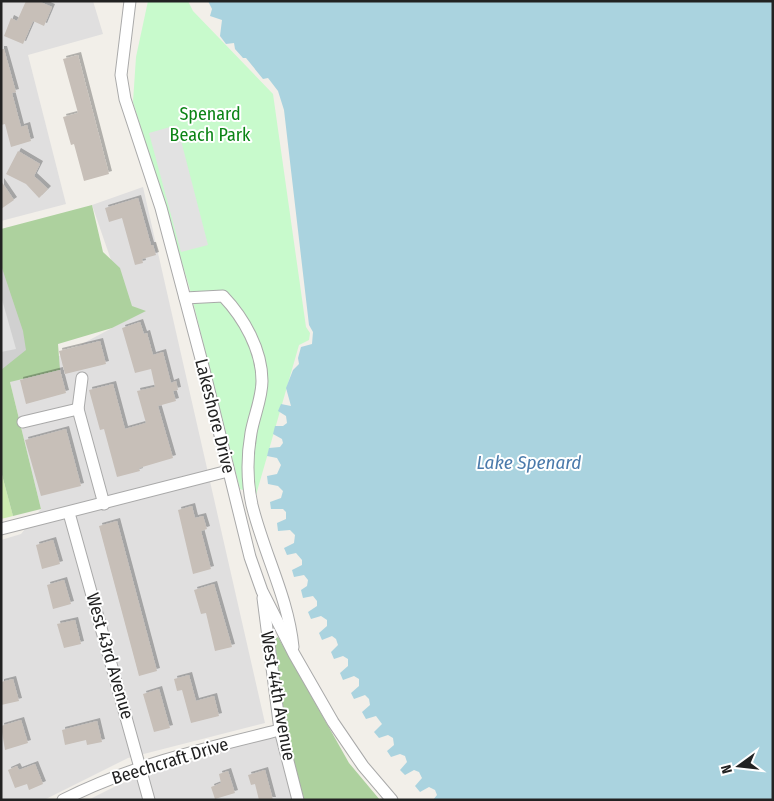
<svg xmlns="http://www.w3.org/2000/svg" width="774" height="801" font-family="'Fira Sans Condensed',sans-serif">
	<defs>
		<filter id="shadow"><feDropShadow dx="3" dy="-3" stdDeviation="0" flood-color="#0004"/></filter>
	</defs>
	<rect width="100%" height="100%" fill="#f2efe9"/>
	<!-- residential -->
	<g fill="#e0dfdf">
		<polygon points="1,1 93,1 103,34 28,55 66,204 1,221"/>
		<polygon points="143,187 265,723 128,758 44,800 1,800 1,540 21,534 41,509 10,382 131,318 92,205"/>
		<polygon points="279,732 297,800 88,800 120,784"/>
	</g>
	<!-- religious -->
	<polygon fill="#d0d0d0" points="1,232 31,358 1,373"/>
	<!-- grass -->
	<polygon fill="#cdebb0" points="1,471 13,516 1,519"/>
	<!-- forest -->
	<g fill="#add19e">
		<polygon points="92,205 103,252 120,268 132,306 146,311 112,328 58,344 60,370 10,382 41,509 13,516 1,471 1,370 26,350 23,331 1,265 1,229"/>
		<polygon points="278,637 349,763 380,800 298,800 280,730 273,640"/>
	</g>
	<!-- park -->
	<polygon fill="#c8facc" points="148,1 188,1 193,11 273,94 306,327 310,333 309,340 299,345 256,495 240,489 189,286 133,102 136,57"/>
	<!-- parking -->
	<g fill="#e2e2e2">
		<polygon points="177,125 208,245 181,252 149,133"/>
		<polygon points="1,296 16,349 1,352"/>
	</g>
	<!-- water -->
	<polygon fill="#aad3df" points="208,1 773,1 773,800 433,800 437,795 435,790 429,787 420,792 415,786 422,778 419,772 414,770 405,775 400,770 407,762 405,756 400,754 391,757 387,751 394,745 393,738 388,735 379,738 374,732 382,724 376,716 366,719 362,712 370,705 369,699 365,695 354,699 351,693 359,686 359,679 354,676 343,680 340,673 348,666 348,659 343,656 334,659 331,652 338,645 336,639 332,636 322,640 319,633 327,626 327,620 321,616 311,619 308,612 317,606 317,601 313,596 303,598 301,590 307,586 308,580 304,575 294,577 292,570 302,565 302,560 296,553 287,555 284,548 294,543 295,535 290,530 278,531 277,523 286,519 286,512 283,509 271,509 270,502 281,498 283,491 278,486 268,484 267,476 277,474 281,465 277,458 267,456 269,448 280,447 283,443 282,439 273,434 275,426 283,426 287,423 286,416 278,411 281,404 291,406 286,388 293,370 299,364 298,358 301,347 312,344 313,332 309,325 284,110 278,91 268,78 263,79 246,58 243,58 235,49 234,43 226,44 220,36 222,20 210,16 212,9"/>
	<!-- building -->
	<g fill="#c7bfb8" filter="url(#shadow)">
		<polygon points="26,1 38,1 52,7 44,26 33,21 23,44 4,36 11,18 17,21"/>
		<polygon points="1,49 4,49 16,92 12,93 21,127 27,125 31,141 11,147 5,124 1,125"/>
		<polygon points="78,55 109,174 84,181 74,144 71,145 63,117 78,113 63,59"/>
		<polygon points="18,151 40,164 34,176 48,189 39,198 26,184 6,174"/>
		<polygon points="1,181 14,200 1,209"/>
		<polygon points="138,198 151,245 153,245 156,255 142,259 143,263 135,265 122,218 109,222 105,208"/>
		<polygon points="140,322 144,334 147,333 153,355 163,352 171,383 176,381 178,390 173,391 176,401 158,406 173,458 139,468 140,471 117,477 104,429 100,430 89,390 113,384 125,429 146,423 137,391 155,387 151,369 135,373 122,328"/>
		<polygon points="100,341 106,364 65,374 59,351"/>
		<polygon points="60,370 66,393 26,404 20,380"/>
		<polygon points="66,429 81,486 41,496 25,440"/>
		<polygon points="192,506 195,518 203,516 207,529 201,531 211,569 193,574 178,510"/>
		<polygon points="117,521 157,671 139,676 99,526"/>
		<polygon points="53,540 60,564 42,569 36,545"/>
		<polygon points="64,580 71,604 53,609 47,585"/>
		<polygon points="214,584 232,647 215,651 206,613 201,614 194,590"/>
		<polygon points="75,620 81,644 64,648 57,624"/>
		<polygon points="189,675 196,701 214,696 219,716 191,723 182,690 177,691 174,679"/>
		<polygon points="13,679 19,701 1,705 1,682"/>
		<polygon points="159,689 170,728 154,732 143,694"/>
		<polygon points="21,720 28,743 5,750 1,726"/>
		<polygon points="97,721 102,742 87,745 86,740 65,745 62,730"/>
		<polygon points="35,764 43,784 29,790 27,784 15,788 8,770 17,766 19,770"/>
		<polygon points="265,770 273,800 259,800 255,784 251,785 248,775"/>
		<polygon points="228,771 235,793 215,799 211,787 221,783 219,774"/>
	</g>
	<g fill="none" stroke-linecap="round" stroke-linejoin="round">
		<defs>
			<g id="minor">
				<polyline points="130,1 121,75 125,99 161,208 204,370 250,557 262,591 294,654 333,722 363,766 392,800"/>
				<path d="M185 298 223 296C244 318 262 350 262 381 262 398 254 416 251 433 247 456 247 482 252 505 264 554 288 597 293 647"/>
				<polyline points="78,409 82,378"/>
				<polyline points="23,422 78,409 104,504"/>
				<polyline points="69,513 149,800"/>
				<polyline points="1,529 228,471"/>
				<polyline points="263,598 280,730 298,800"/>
				<path d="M63 800C132 765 206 748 280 730"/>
			</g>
		</defs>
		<!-- minor casing -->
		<use href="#minor" stroke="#a9a9a9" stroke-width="13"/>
		<!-- minor -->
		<use href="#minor" stroke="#fff" stroke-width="11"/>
	</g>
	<g text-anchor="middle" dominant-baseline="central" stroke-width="4" stroke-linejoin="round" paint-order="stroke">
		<!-- park labels -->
		<g font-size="18" fill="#0c8416" stroke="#fff">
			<text x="210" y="114">Spenard<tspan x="210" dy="21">Beach Park</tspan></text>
		</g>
		<!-- street labels -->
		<g font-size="18" fill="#222" stroke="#fff">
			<text transform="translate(215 416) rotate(76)">Lakeshore Drive</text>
			<text transform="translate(110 656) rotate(74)">West 43rd Avenue</text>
			<text transform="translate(278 696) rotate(80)">West 44th Avenue</text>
			<text transform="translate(170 761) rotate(-17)">Beechcraft Drive</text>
		</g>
		<!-- water labels -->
		<g font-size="19" font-style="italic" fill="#4a7aab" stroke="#fff">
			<text x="529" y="462">Lake Spenard</text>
		</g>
	</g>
	<!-- border -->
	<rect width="774" height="801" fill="none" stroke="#222222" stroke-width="5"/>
	<!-- north arrow -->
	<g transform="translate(739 766) rotate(255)" stroke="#ffffff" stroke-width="4" paint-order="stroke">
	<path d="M0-4L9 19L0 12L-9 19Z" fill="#222222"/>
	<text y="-8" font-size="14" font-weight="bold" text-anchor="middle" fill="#222222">N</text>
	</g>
</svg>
